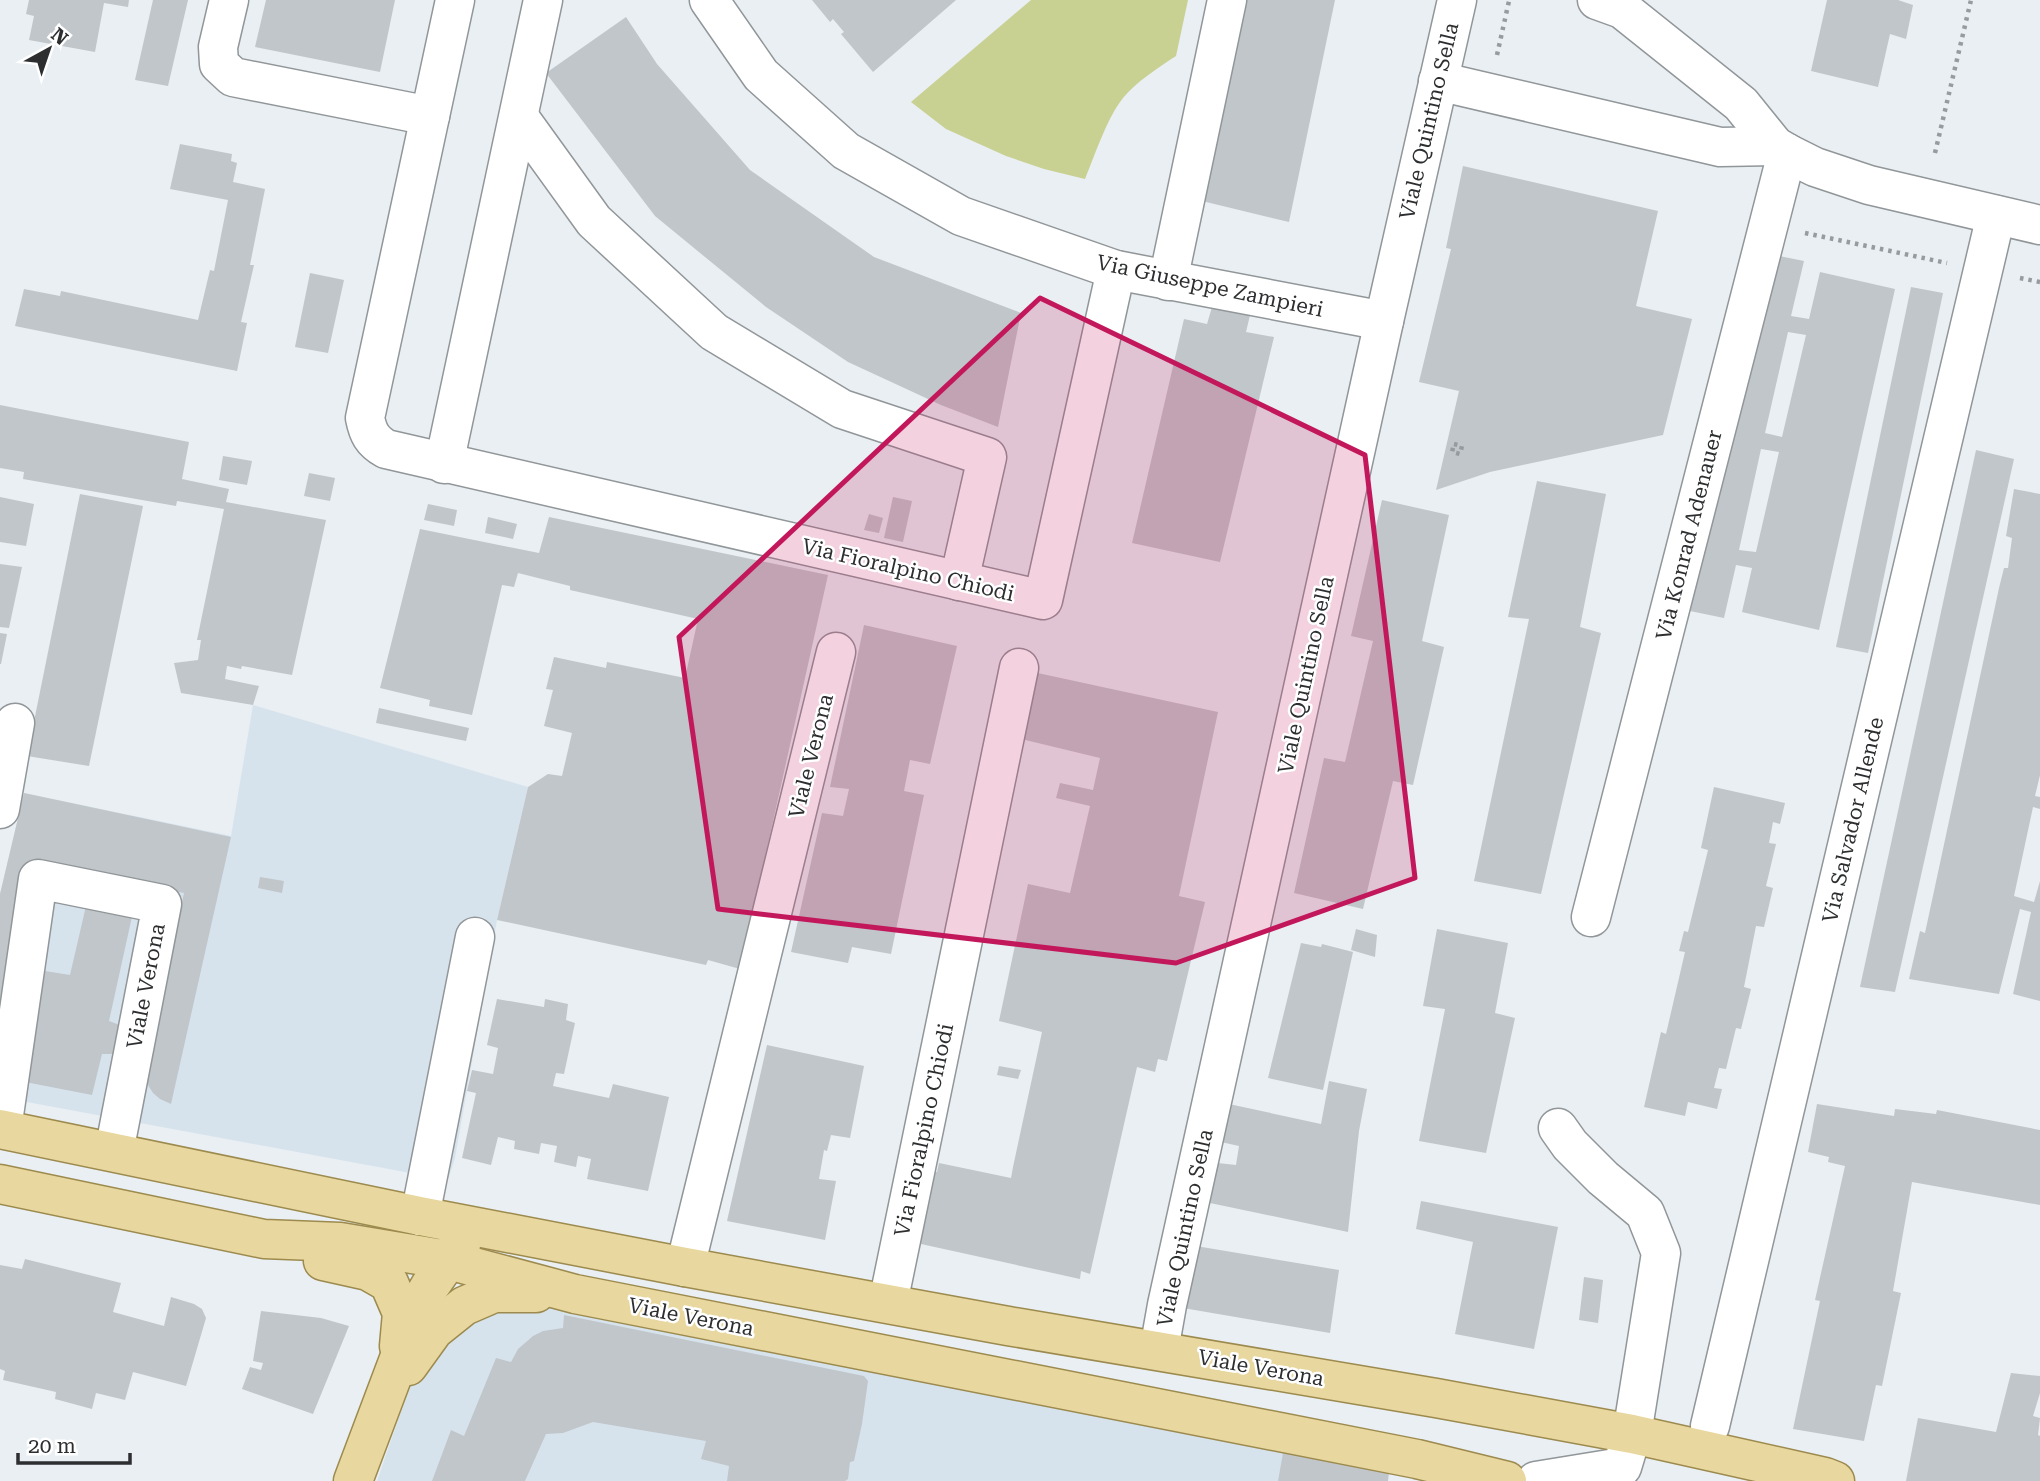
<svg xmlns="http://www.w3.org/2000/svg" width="2040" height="1481" font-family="'Roboto Serif',serif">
	<rect width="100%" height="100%" fill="#e9eff3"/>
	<!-- built -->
	<g fill="#d7e3ec">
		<polygon points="253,705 528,787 497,920 455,1158 448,1180 0,1097 0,894 24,793 231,836"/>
		<polygon points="477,1290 1285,1443 1280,1481 377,1481 429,1330"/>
	</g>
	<!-- green -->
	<path fill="#c8d092" d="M1031 0H1188L1176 56C1159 67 1136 82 1123 98 1107 118 1095 155 1085 179L1044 169 1006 156 946 129 911 102Z"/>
	<!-- building -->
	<g fill="#c1c6ca" fill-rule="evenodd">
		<polygon points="29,0 129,0 128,7 104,3 95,52 29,40 34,16 26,14"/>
		<polygon points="153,0 188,0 168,86 135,80"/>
		<polygon points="266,0 395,0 380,72 255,47"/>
		<polygon points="812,0 956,0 873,72 841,34 844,32 833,19 830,22"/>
		<polygon points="1239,0 1335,0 1289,222 1198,200"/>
		<polygon points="1827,0 1898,0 1913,5 1906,39 1890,34 1878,87 1811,71"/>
		<polygon points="626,17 657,64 750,170 874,257 1021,313 998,427 941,405 848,362 766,307 655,216 546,73"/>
		<polygon points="180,144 232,154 231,161 237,163 233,182 265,189 250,265 254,265 241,322 247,323 237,371 15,326 24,289 60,296 61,291 198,320 210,270 214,271 228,200 170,189"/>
		<polygon points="1463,166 1658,211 1636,306 1692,319 1663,435 1490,472 1436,490 1459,391 1419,382 1451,249 1446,248"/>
		<path d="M1770 254 1804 261 1791 316 1809 319 1820 272 1895 289 1819 630 1742 612 1752 568 1736 565 1724 618 1690 611ZM1788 332 1806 335 1782 437 1765 433ZM1761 449 1779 452 1756 552 1739 550Z"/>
		<polygon points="310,273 344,280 328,353 295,347"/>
		<polygon points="1911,287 1943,293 1868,653 1836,647"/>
		<polygon points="1212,307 1250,315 1246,332 1274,337 1220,562 1132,543 1184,319 1207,324"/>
		<polygon points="0,405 189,442 182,479 229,489 226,502 326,520 292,675 242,666 241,669 227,666 225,679 259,686 253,705 181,693 174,663 198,660 201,640 197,640 224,509 177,501 176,506 23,479 24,472 0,468"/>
		<polygon points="1976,450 2014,459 1895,992 1860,987"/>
		<polygon points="223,456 252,461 247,485 219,480"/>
		<polygon points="309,473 335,478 330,501 304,496"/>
		<polygon points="1537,481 1606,494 1580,627 1601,633 1541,894 1474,881 1529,619 1508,617"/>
		<polygon points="2014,489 2040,494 2040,775 2035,796 2040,797 2040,809 2033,807 2014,896 2034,902 2040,881 2040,1001 2013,994 2031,912 2020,909 1999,994 1909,979 1920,931 1925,933 1999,588 2004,568 2008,568 2012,538 2006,536"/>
		<polygon points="80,494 143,506 89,766 27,756"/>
		<polygon points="0,497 34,504 26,546 0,542"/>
		<polygon points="893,497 912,501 903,542 884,538"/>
		<polygon points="1382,500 1449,515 1422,641 1444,647 1413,785 1393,781 1363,909 1294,893 1324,758 1345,762 1373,641 1351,636"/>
		<polygon points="428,504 457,510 454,526 424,520"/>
		<polygon points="869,514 883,518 879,533 864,530"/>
		<polygon points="488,517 517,524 513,539 485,533"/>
		<polygon points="549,517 828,575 740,969 708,960 706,965 497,920 528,787 548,774 562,776 572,733 544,726 553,690 546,689 554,657 606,668 607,662 685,678 698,619 570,590 570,586 518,573 514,587 502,585 472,715 429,706 430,700 380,688 420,529 539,553"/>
		<polygon points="0,564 22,567 9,628 0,627"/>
		<polygon points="864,625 957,646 930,764 910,760 904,791 924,795 891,954 852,947 848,963 791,952 822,813 843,816 849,789 830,787"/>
		<polygon points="0,633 7,634 1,664 0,664"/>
		<polygon points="1033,672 1218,712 1179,896 1205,902 1167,1061 1158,1059 1155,1072 1137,1067 1090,1274 1081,1271 1080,1279 921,1244 921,1238 910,1235 925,1170 937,1172 939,1163 1011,1178 1013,1167 1042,1032 999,1021 1028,884 1070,893 1090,806 1056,798 1060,783 1093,790 1100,758 1017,738"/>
		<polygon points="379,708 469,728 466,741 376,723"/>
		<polygon points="1714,787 1785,803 1780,824 1773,822 1769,843 1776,844 1766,886 1773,888 1764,927 1756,926 1744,987 1751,989 1741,1029 1736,1028 1726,1069 1719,1068 1714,1088 1722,1089 1717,1109 1688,1102 1685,1116 1644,1107 1661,1032 1666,1034 1685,952 1679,951 1684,931 1688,932 1708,850 1701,848"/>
		<polygon points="24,793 231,837 171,1104 160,1099 153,1093 148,1085 145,1070 184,893 36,864 0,1021 0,894"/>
		<polygon points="260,877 284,881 282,893 258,888"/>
		<polygon points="89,893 135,903 109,1021 120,1025 115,1054 102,1054 92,1095 20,1081 45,971 70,975"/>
		<polygon points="1356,929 1377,935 1375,957 1351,950"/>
		<polygon points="1437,929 1508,943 1495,1013 1515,1018 1486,1153 1419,1141 1445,1009 1423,1006"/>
		<polygon points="1301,943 1321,947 1322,944 1353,952 1323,1090 1268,1078"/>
		<polygon points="497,999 544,1007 545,999 568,1004 566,1020 575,1023 564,1074 556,1073 553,1086 609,1098 613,1084 669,1097 648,1191 587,1179 591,1159 578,1156 576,1167 554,1162 557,1146 541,1143 539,1154 514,1149 515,1141 498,1137 491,1165 462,1158 476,1093 467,1091 472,1070 493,1074 498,1048 487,1045"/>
		<polygon points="767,1045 864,1066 850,1138 831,1135 827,1151 824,1150 819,1179 836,1181 825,1240 727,1221"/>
		<polygon points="999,1066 1021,1070 1018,1079 997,1075"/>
		<polygon points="1329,1081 1367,1089 1359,1131 1348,1232 1210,1203 1218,1163 1236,1165 1239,1146 1221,1142 1229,1104 1321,1124"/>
		<polygon points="1817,1104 1894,1116 1895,1109 1936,1114 1937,1110 2040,1130 2040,1205 1912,1182 1893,1291 1901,1293 1882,1386 1876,1385 1864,1441 1793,1429 1820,1301 1815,1300 1845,1166 1828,1162 1829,1157 1808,1152"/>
		<polygon points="1421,1201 1558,1227 1534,1349 1455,1334 1473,1242 1416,1229"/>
		<polygon points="1196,1246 1339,1270 1330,1333 1183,1308"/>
		<polygon points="25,1259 121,1283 113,1312 164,1326 171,1297 194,1304 202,1309 206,1318 186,1386 133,1372 125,1400 96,1393 92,1409 55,1399 56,1392 3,1380 5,1371 0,1369 0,1265 22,1269"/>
		<polygon points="1584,1277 1603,1280 1598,1323 1579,1320"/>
		<polygon points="261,1311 321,1318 349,1326 313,1414 242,1389 250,1367 261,1370 263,1363 253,1361"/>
		<polygon points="564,1315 864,1376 868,1381 862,1424 854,1461 850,1462 848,1479 845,1481 727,1481 729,1466 701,1459 706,1441 593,1422 563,1433 546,1434 525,1481 432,1481 451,1430 464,1436 496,1358 511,1362 518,1349 533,1336 543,1331 563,1328"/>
		<polygon points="2011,1373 2040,1376 2040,1393 2033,1416 2040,1418 2038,1435 2040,1436 2040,1481 1906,1481 1918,1418 1996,1432"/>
		<polygon points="1283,1453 1389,1472 1388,1481 1278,1481"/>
	</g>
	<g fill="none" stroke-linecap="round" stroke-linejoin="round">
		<defs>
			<g id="minor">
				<polyline points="229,0 218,47 219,64 233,77 430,116"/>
				<path d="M455 0 365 418C368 433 372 441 386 449L1043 600 1116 270"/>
				<polyline points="709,0 761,75 846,151 961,216 1116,270 1384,321"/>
				<polyline points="1597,0 1622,9 1741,104 1775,146 1787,153 1815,167 1869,185 2040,225"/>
				<polyline points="1438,81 1720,147 1775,146"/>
				<polyline points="519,117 594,221 714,332 842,409 987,457 959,581"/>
				<polyline points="1168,281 1227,0"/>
				<polyline points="444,464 543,0"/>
				<polyline points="0,809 15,723"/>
				<polyline points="1591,917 1787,153"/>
				<polyline points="2,1129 38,879 162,904 114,1152"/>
				<polyline points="420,1216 475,937"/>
				<polyline points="685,1267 836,652"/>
				<polyline points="888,1303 1019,668"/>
				<polyline points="1159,1350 1167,1305 1384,321 1457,0"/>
				<polyline points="1710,1426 1996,215"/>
				<polyline points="1536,1481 1622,1467 1632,1434 1661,1253 1645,1213 1603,1178 1570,1145 1558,1128"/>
			</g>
			<g id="major">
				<polyline points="0,1129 420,1216 685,1267 1008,1326 1436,1398 1632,1434 1825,1477 1835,1481"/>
				<polyline points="0,1184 264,1239 340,1242 448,1260 575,1294 1417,1459 1507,1481"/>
				<polyline points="323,1261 368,1271 389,1283 402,1313 399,1346"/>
				<polyline points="408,1366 434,1330 464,1306 494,1293 536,1293"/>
				<polyline points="353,1481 420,1303 430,1286 458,1246 461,1245"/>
			</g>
		</defs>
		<!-- minor casing -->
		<use href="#minor" stroke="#919699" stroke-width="41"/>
		<!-- major casing -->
		<use href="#major" stroke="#9c8a4e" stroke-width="41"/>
		<!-- path -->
		<g stroke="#969b9e" stroke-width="4.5" stroke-dasharray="3.5 5" stroke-linecap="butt">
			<polyline points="1497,55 1509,1"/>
			<polyline points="1935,153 1971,0"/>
			<polyline points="1805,233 1947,263"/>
			<polyline points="2020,278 2040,282"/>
			<polygon points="1454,444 1462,446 1460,454 1452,452"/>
		</g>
		<!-- minor -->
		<use href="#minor" stroke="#fff" stroke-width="38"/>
		<!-- major -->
		<use href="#major" stroke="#e8d79e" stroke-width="38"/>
	</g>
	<!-- marked area -->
	<path fill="#c2185b" fill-opacity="0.2" stroke="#c2185b" stroke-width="5" stroke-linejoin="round" d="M1040 298 1365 455 1415 878 1176 963 718 909 679 637Z"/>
	<g text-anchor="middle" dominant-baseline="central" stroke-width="5" stroke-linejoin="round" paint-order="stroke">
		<!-- street labels -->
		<g font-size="21" fill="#2c2e30" stroke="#fff">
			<text transform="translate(1429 121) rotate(-77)">Viale Quintino Sella</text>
			<text transform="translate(1210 286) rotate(12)">Via Giuseppe Zampieri</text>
			<text transform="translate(1689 535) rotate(-76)">Via Konrad Adenauer</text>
			<text transform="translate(908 570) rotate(13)">Via Fioralpino Chiodi</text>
			<text transform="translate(1306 675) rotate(-78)">Viale Quintino Sella</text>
			<text transform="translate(811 756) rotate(-76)">Viale Verona</text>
			<text transform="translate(1853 820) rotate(-77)">Via Salvador Allende</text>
			<text transform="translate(146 986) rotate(-79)">Viale Verona</text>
			<text transform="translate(924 1130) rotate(-78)">Via Fioralpino Chiodi</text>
			<text transform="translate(1185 1228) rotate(-78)">Viale Quintino Sella</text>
			<text transform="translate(691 1317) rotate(11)">Viale Verona</text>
			<text transform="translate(1261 1368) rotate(10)">Viale Verona</text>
		</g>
	</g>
	<!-- north arrow -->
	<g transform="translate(49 49) rotate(40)" stroke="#ffffff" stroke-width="5" paint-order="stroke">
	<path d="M0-5L12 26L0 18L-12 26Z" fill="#2c2e30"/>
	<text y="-10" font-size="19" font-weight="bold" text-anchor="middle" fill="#2c2e30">N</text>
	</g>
	<!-- scale -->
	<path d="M18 1453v10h112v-10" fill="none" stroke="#2c2e30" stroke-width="3.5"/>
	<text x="28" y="1453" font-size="21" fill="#2c2e30" stroke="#ffffff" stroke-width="5" paint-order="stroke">20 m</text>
</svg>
